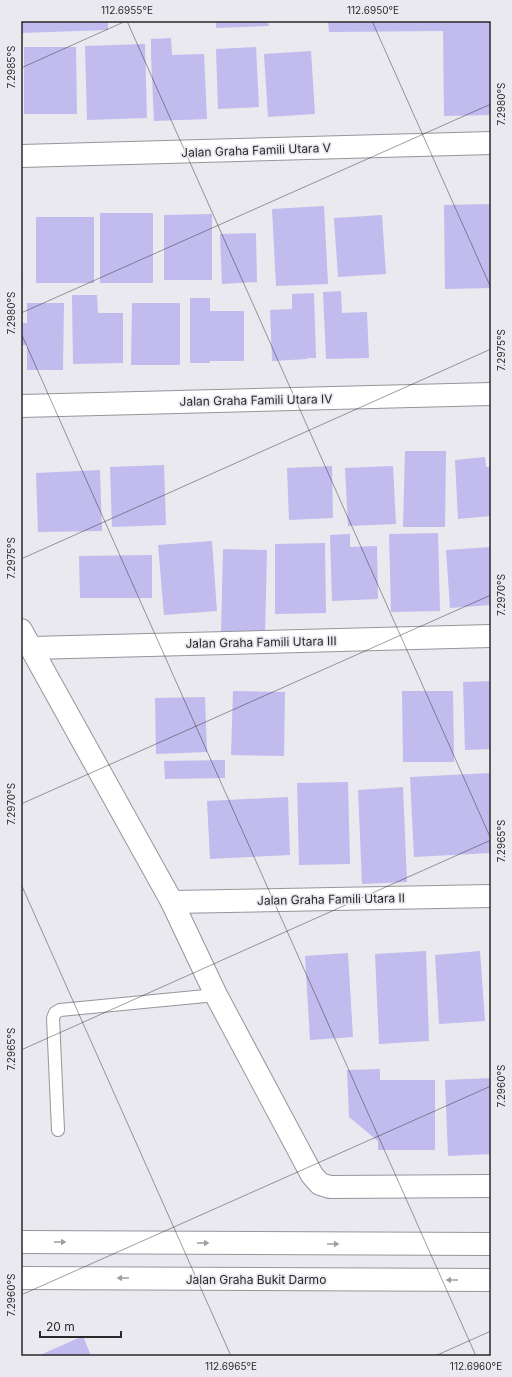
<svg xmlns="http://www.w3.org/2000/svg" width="512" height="1377" font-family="Inter,sans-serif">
	<rect width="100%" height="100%" fill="#e9e9ef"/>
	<!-- building -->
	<g fill="#c1bbee">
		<polygon points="21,21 108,21 108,30 21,33"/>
		<polygon points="216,21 268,21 269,26 216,28"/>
		<polygon points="328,21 491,21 491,115 444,116 443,31 329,32"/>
		<polygon points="171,38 172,55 204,54 207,119 154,121 151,56 151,39"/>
		<polygon points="145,44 147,118 87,120 85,46"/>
		<polygon points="24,47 76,47 77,114 24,114"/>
		<polygon points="256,47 259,107 218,109 216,49"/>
		<polygon points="311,51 315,114 268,117 264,54"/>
		<polygon points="491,204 491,288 445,289 444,205"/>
		<polygon points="324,206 328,284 276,286 272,209"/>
		<rect x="100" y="213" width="53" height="70"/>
		<polygon points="212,214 212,280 164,280 164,215"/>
		<polygon points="382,215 386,274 338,277 334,218"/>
		<rect x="36" y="217" width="58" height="66"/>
		<polygon points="256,233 257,282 222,284 220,234"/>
		<polygon points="21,262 22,262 23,288 21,289"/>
		<polygon points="341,291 342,313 367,312 369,358 326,359 323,292"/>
		<polygon points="314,293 316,358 307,358 308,359 272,361 270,310 292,309 292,294"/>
		<polygon points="72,295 97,295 98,313 123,313 123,363 73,364"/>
		<polygon points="190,298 210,298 210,311 244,311 244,361 210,361 210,363 190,363"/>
		<polygon points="27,303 64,303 63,370 27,370 27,345 21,345 21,323 27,323"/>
		<polygon points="132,303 180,303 180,365 131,365"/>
		<polygon points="405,451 446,451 445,527 403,527"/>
		<polygon points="485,457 486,467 491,467 491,516 458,519 455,460"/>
		<polygon points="164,465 166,525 112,527 110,467"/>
		<polygon points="332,466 333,518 289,520 287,468"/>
		<polygon points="393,466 396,524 348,526 345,468"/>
		<polygon points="100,470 102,531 38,532 36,473"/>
		<polygon points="438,533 440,611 391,612 389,534"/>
		<polygon points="350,534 350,547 377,546 378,599 332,601 330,535"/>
		<polygon points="212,541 217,611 164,615 158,545"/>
		<polygon points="325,543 326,613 275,614 275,544"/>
		<polygon points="491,547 491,605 450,608 446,550"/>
		<polygon points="223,549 267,550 265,635 221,634"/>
		<polygon points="152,555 152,598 80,598 79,556"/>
		<polygon points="491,681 491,749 465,750 463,682"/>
		<polygon points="233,691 285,692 284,756 231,755"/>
		<polygon points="402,691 453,691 454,762 403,762"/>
		<polygon points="205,697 207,752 156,754 155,698"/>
		<polygon points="225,760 225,778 165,779 164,761"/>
		<polygon points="491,773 491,853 414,857 410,777"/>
		<polygon points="348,782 350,864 299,865 297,783"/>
		<polygon points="403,787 407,882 362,884 358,790"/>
		<polygon points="288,797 290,855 210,859 207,801"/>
		<polygon points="426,951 429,1041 379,1044 375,954"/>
		<polygon points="480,951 485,1021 439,1024 435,955"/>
		<polygon points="348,953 353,1037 310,1040 305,956"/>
		<polygon points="380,1069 380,1080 435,1080 435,1150 378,1150 378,1141 349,1117 347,1070"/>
		<polygon points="491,1078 491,1154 448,1156 445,1080"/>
		<polygon points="83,1336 91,1356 38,1356"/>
	</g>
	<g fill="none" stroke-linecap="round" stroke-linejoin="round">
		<defs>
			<polyline id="lane" points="58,1130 53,1018 55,1013 60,1010 216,995"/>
			<g id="street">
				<polyline points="21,156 491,143"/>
				<polyline points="21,406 491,394"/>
				<polyline points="21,630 172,902 216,995 312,1175 320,1184 330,1187 491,1186"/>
				<polyline points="31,648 491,636"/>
				<polyline points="172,902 491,896"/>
				<polyline points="21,1242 491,1244"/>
				<polyline points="21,1278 491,1280"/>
			</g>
		</defs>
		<!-- lane casing -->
		<use href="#lane" stroke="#95959b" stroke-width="14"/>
		<!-- street casing -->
		<use href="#street" stroke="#95959b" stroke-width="24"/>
		<!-- lane -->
		<use href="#lane" stroke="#fff" stroke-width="12"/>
		<!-- street -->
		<use href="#street" stroke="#fff" stroke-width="22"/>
	</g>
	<!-- one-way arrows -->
	<defs><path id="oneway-solid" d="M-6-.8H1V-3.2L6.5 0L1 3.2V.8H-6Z"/></defs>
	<g fill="#9f9fa0">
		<use href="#oneway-solid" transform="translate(60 1242)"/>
		<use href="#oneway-solid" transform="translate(203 1243)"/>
		<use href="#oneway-solid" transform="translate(333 1244)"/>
		<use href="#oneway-solid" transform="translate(123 1278) rotate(-180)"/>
		<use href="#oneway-solid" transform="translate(452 1280) rotate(-180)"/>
	</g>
	<!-- ticks -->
	<path fill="none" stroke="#29292b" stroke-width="1" stroke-opacity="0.45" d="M127 21 491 839M372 21 491 288M21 68 126 21M21 313 491 104M21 333 476 1356M21 559 491 349M21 804 491 595M21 884 231 1356M21 1050 491 840M21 1295 491 1086M435 1356 491 1331"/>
	<g text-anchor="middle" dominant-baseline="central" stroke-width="3.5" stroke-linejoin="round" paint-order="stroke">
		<!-- street labels -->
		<g font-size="12" fill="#29292b" stroke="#e9e9ef">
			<text transform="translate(256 150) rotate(-2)">Jalan Graha Famili Utara V</text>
			<text transform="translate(256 400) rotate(-1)">Jalan Graha Famili Utara IV</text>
			<text transform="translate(261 642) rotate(-1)">Jalan Graha Famili Utara III</text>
			<text transform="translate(331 899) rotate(-1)">Jalan Graha Famili Utara II</text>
			<text x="256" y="1279">Jalan Graha Bukit Darmo</text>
		</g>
	</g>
	<!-- border -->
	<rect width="512" height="1377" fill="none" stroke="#e9e9ef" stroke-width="44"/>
	<!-- scale -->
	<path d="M40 1331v6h81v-6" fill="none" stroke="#29292b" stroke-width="2"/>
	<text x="46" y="1331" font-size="12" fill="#29292b" stroke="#e9e9ef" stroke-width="3" paint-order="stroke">20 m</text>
	<rect x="22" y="22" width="468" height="1333" fill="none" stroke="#29292b" stroke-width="1.5"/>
	<g font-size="10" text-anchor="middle" fill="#29292b">
		<text x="127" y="14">112.6955°E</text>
		<text x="373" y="14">112.6950°E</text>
		<text transform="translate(11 67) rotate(-90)" y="4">7.2985°S</text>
		<text transform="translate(501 104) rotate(-90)" y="4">7.2980°S</text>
		<text transform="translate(11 313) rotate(-90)" y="4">7.2980°S</text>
		<text transform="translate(501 350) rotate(-90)" y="4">7.2975°S</text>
		<text transform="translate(11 558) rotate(-90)" y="4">7.2975°S</text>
		<text transform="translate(501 595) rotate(-90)" y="4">7.2970°S</text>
		<text transform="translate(11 804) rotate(-90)" y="4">7.2970°S</text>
		<text transform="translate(501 841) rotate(-90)" y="4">7.2965°S</text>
		<text transform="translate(11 1049) rotate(-90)" y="4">7.2965°S</text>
		<text transform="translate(501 1086) rotate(-90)" y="4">7.2960°S</text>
		<text transform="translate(11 1295) rotate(-90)" y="4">7.2960°S</text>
		<text x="231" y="1370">112.6965°E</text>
		<text x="476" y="1370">112.6960°E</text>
	</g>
</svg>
